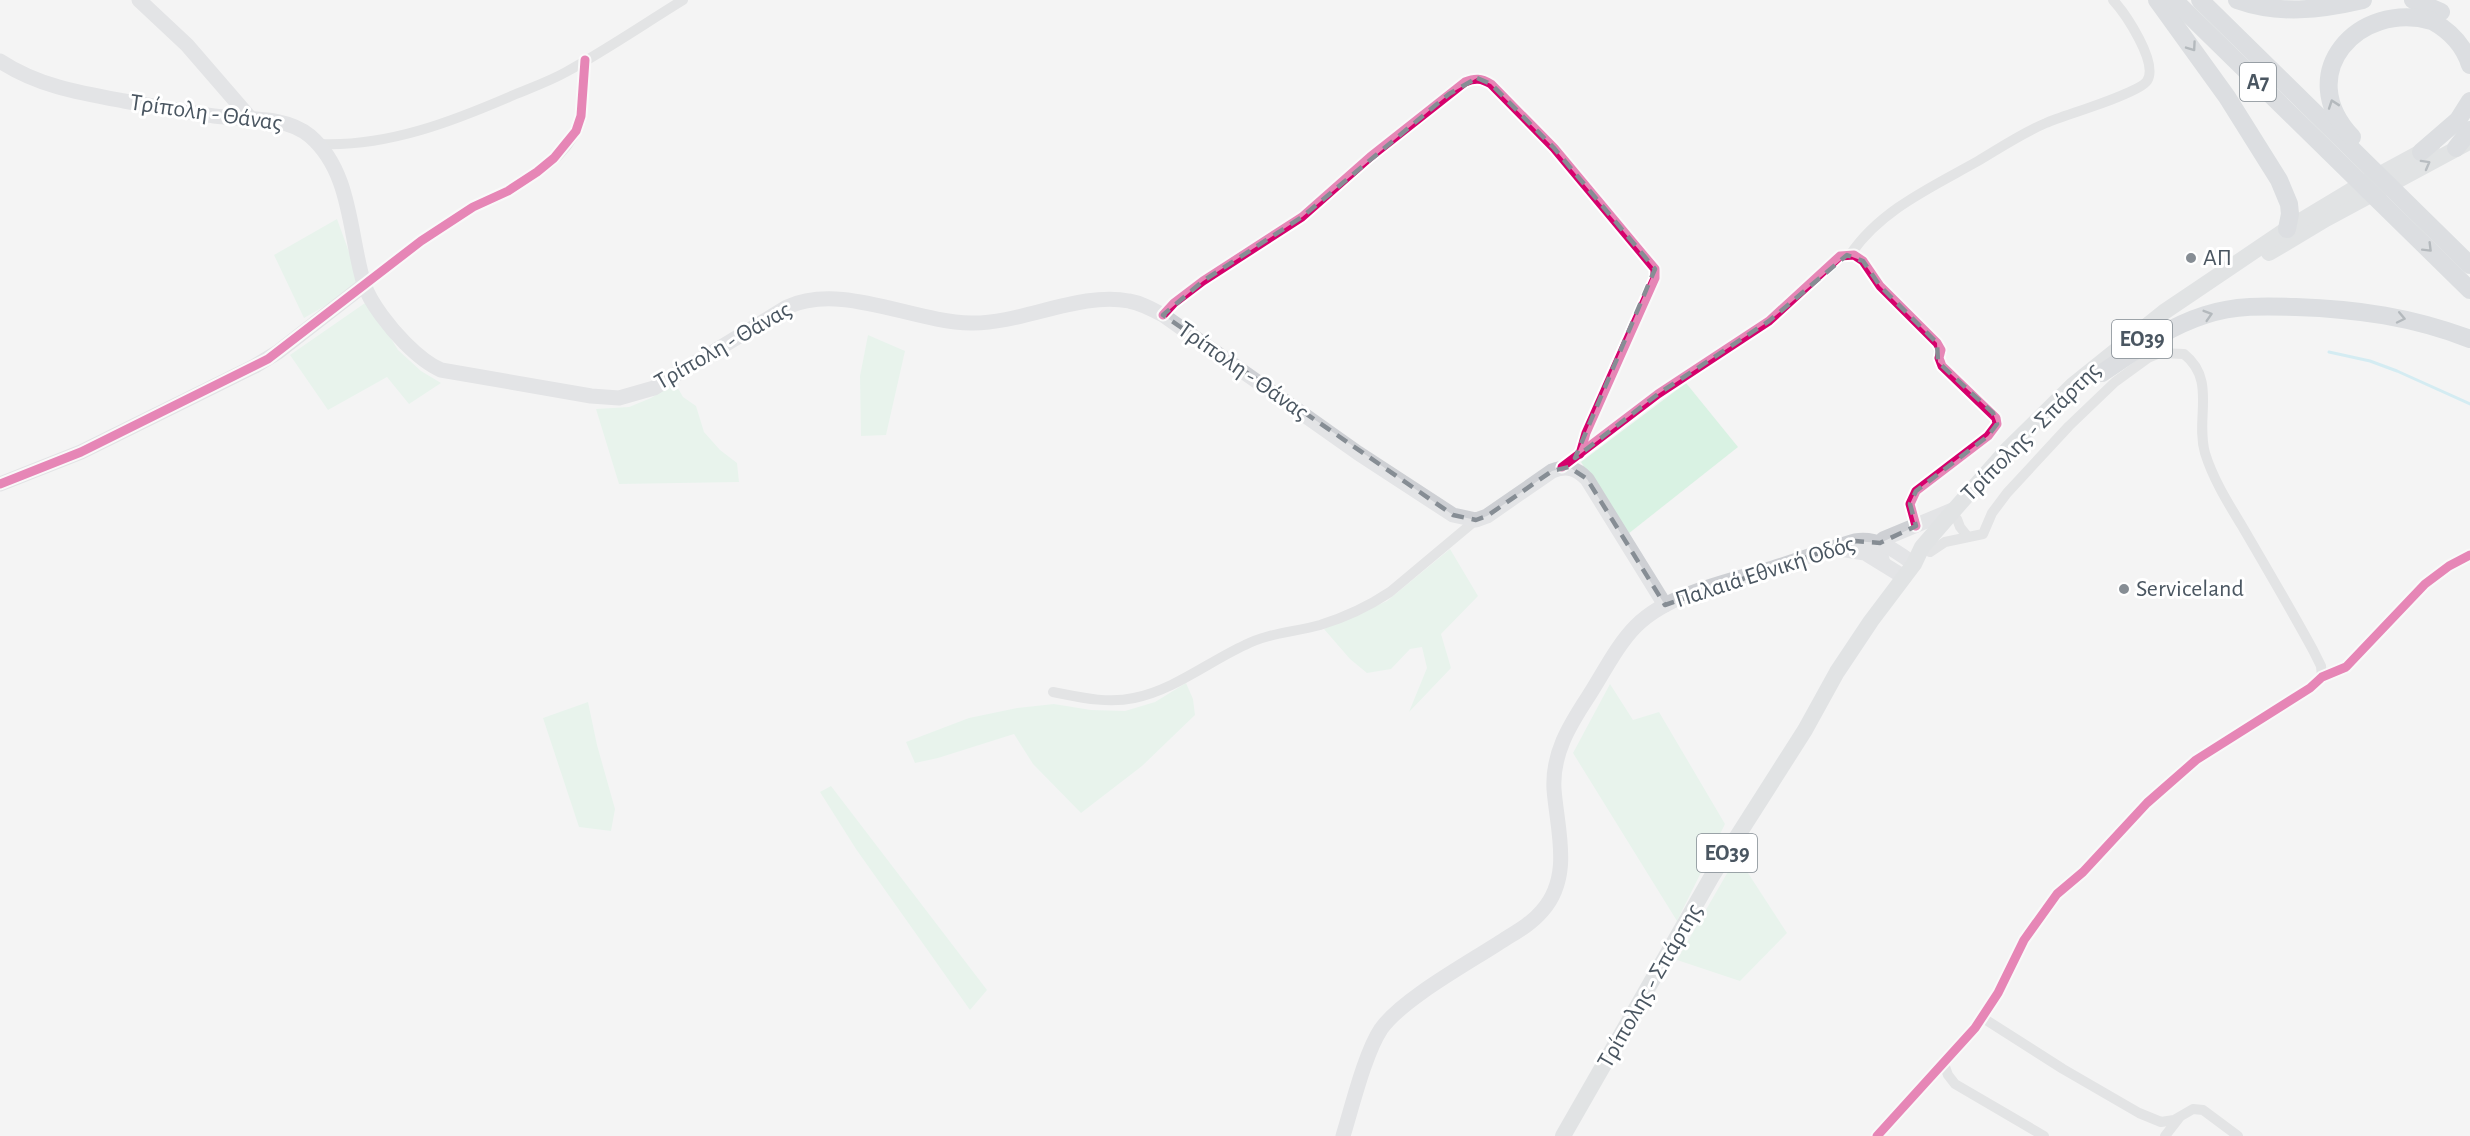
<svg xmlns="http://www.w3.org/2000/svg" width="2470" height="1136" font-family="'Alegreya Sans',sans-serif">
	<rect width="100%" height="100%" fill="#f4f4f4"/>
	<!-- green -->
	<g fill="#d9f2e3">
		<polygon points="337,219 361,285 304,318 274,255"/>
		<polygon points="368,301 398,350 421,371 441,383 409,404 387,377 328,410 290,355"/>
		<polygon points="868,335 905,351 886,435 861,436 860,376"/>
		<polygon points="675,383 683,397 696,406 704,432 720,450 737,463 739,482 619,484 596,409 629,407 651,398"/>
		<polygon points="1686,383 1738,447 1628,534 1581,462"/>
		<polygon points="1450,549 1478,596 1441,634 1451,668 1409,712 1427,668 1422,647 1410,649 1391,669 1367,673 1350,659 1324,629 1387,601"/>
		<polygon points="1186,683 1193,699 1195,715 1142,766 1081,813 1033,764 1014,734 938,758 915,763 906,742 969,718 1017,708 1054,704 1091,710 1125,711 1155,702"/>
		<polygon points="1610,684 1633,720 1659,712 1725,824 1677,921 1573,753"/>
		<polygon points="588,702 597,745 615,809 611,831 579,827 543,718"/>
		<polygon points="831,786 987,990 970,1010 856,849 820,792"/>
		<polygon points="1737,856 1787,933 1740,981 1677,960"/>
	</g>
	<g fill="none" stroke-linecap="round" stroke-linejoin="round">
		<!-- stream -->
		<polyline stroke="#aee2f0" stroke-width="3" points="2329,352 2370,361 2397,371 2470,404"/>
		<!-- street -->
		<g stroke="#ced0d2" stroke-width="10">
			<path d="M319 144C388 147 454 121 516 94 533 87 550 81 566 72 606 50 644 24 683 0"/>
			<path d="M1850 255C1880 210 1932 187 1978 161 2000 148 2022 133 2046 123 2064 115 2138 94 2147 81 2159 63 2125 13 2113 0"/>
			<path d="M364 285C394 263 422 240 453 220 492 194 548 179 573 137 586 117 582 83 585 60"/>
			<path d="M1163 315 1174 303 1203 281 1302 217 1370 157 1465 82C1475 78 1481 78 1491 84L1554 148 1655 269V278L1586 433 1580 454"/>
			<polyline points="1562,467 1658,394 1769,321 1840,256 1854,255 1863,261 1880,286 1937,343 1941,350 1939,358 1942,366 1996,418 1997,424 1988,436 1916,491 1910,504 1916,526"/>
			<polyline points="1957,519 1960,527 1968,537"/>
			<path d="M1930 552 1945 542 1983 534 1992 513 2007 493 2069 426 2115 382 2148 358 2160 353 2184 354C2217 380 2195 418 2205 453 2213 479 2228 503 2242 526 2266 567 2290 608 2313 650L2321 666 2322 677"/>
			<path d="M1053 692C1079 697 1107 704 1134 698 1174 690 1208 662 1245 645 1268 633 1295 632 1320 625 1343 618 1369 606 1390 592L1476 520"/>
			<polyline points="1983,1018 2063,1069 2139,1113 2161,1122 2174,1120 2193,1109 2203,1110 2238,1136"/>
			<polyline points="1944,1064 1948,1075 1955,1084 2044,1136"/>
			<polyline points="1877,1136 1975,1028 1998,993 2024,940 2057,894 2083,872 2147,803 2196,760 2310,688 2322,677 2346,667 2425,584 2449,566 2470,555"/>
			<polyline points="2165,1136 2179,1118"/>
		</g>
		<!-- secondary -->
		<g stroke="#ced0d4" stroke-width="15">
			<polyline points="139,0 187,45 252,120"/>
			<path d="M0 61C38 86 80 93 124 101 154 106 184 112 214 116 245 120 285 115 310 136 352 172 349 235 364 284 370 303 391 329 405 343 416 354 427 364 441 370L591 396 619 398 654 388 787 307C842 282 912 322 971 323 1022 324 1081 291 1129 301 1141 303 1152 309 1163 315L1358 453 1453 515 1476 520 1487 516 1552 471C1567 465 1576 468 1587 479L1665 605"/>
			<polyline points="0,484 81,452 255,366 278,352 364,285"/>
			<polyline points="1840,549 1865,553 1904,577"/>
			<polyline points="1883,563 1879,549 1883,539 1955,509"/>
			<path d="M1343 1136C1352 1107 1365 1053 1381 1029 1403 998 1472 961 1505 939 1518 931 1532 923 1542 911 1573 876 1557 830 1554 789 1552 754 1569 726 1588 697 1603 674 1617 645 1636 626 1669 593 1730 581 1773 568 1801 559 1828 549 1855 541 1878 537 1896 551 1914 564"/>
		</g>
		<!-- primary -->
		<g stroke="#caced1" stroke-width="16">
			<polyline points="2269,253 2326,219 2467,143"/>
			<polyline points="1563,1136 1712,876 1805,730 1837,672 1871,621 1914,564 1922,547 1955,509 2007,450 2073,385 2164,312 2287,229 2360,185 2432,146"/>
		</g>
		<!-- highway -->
		<g stroke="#bec4c9" stroke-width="18">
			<polyline points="2157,0 2227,97 2279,180 2289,204 2290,214 2287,229"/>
			<polyline points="2174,0 2470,290"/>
			<polyline points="2200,0 2470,265"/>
			<path d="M2237 0C2279 15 2320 10 2363 0"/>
			<polyline points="2413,0 2441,12"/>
			<path d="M2352 137C2292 74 2358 0 2432 21 2450 31 2464 46 2470 65"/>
			<polyline points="2456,148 2470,130"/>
			<polyline points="2421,152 2458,120 2470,101"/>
			<path d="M2102 373C2135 351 2167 327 2205 315 2235 305 2265 306 2296 307 2357 309 2413 317 2470 339"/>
		</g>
		<defs>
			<g id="cycleway">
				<path d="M1163 315 1174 303 1203 281 1302 217 1370 157 1465 82C1475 78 1481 78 1491 84L1554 148 1655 269V278L1586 433 1580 454"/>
				<polyline points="1562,467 1658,394 1769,321 1840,256 1854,255 1863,261 1880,286 1937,343 1941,350 1939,358 1942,366 1996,418 1997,424 1988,436 1916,491 1910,504 1916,526"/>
				<polyline points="0,484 81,452 268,359 421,241 473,207 508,191 537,172 554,158 576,131 581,116 585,60"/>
				<polyline points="1877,1136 1975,1028 1998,993 2024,940 2057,894 2083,872 2147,803 2196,760 2310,688 2322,677 2346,667 2425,584 2449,566 2470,555"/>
			</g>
		</defs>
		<!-- cycleway casing -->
		<use href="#cycleway" stroke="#fff" stroke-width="13"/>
		<!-- cycleway -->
		<use href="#cycleway" stroke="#d6006c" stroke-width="9"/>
	</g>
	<!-- one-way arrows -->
	<defs><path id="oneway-chevron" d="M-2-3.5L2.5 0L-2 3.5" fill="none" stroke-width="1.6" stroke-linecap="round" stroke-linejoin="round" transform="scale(1.5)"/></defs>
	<g stroke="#67727b">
		<use href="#oneway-chevron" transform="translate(2192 47) rotate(55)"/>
		<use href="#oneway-chevron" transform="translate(2333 104) rotate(-109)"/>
		<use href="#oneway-chevron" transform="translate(2428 248) rotate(45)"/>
		<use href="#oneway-chevron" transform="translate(2208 315) rotate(-17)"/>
		<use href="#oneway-chevron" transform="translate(2401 318) rotate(12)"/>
	</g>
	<use stroke="#707a83" href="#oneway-chevron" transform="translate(2426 164) rotate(-29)"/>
	<!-- marked area -->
	<path d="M0 0H2470V1136H0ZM1477 78 1491 84 1554 148 1655 269 1575 458 1658 394 1769 321 1847 255 1863 261 1880 286 1937 343 1938 362 1993 413 1997 424 1988 436 1916 491 1910 504 1916 526 1880 543 1855 541 1665 605 1587 479 1569 467 1552 471 1487 516 1476 520 1453 515 1163 315 1203 281 1302 217 1449 94Z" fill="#f4f4f4" fill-opacity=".55" fill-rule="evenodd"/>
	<path fill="none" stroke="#868d94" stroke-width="4.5" stroke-dasharray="12 8" stroke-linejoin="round" d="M1477 78 1491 84 1554 148 1655 269 1575 458 1658 394 1769 321 1847 255 1863 261 1880 286 1937 343 1938 362 1993 413 1997 424 1988 436 1916 491 1910 504 1916 526 1880 543 1855 541 1665 605 1587 479 1569 467 1552 471 1487 516 1476 520 1453 515 1163 315 1203 281 1302 217 1449 94Z"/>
	<!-- markers -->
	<g fill="#868d94" stroke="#fff" stroke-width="2">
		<circle cx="2191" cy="258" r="6"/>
		<circle cx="2124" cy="589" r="6"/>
	</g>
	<g text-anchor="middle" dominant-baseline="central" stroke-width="6" stroke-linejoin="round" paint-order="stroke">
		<!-- shield labels -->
		<g fill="#fff" stroke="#808990" stroke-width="1.5">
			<rect x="2240" y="63" width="36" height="38" rx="4.5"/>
			<rect x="2112" y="320" width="60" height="38" rx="4.5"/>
			<rect x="1697" y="834" width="60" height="38" rx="4.5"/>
		</g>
		<g font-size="22" font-weight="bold" fill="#4a5661">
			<text x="2258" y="82">Α7</text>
			<text x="2142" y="339">ΕΟ39</text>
			<text x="1727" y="853">ΕΟ39</text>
		</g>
		<!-- street labels -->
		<g font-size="24" fill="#4a5661" stroke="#fff">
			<text transform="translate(206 113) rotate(8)">Τρίπολη - Θάνας</text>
			<text transform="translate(723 346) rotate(-30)">Τρίπολη - Θάνας</text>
			<text transform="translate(1243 371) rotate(35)">Τρίπολη - Θάνας</text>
			<text transform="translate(2031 432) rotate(-45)">Τρίπολης - Σπάρτης</text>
			<text transform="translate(1765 572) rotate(-18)">Παλαιά Εθνική Οδός</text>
			<text transform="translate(1650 986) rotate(-60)">Τρίπολης - Σπάρτης</text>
		</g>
		<!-- poi labels -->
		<g font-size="24" fill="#4a5661" stroke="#fff" text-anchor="start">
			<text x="2203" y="258">ΑΠ</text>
			<text x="2136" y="589">Serviceland</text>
		</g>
	</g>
</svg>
